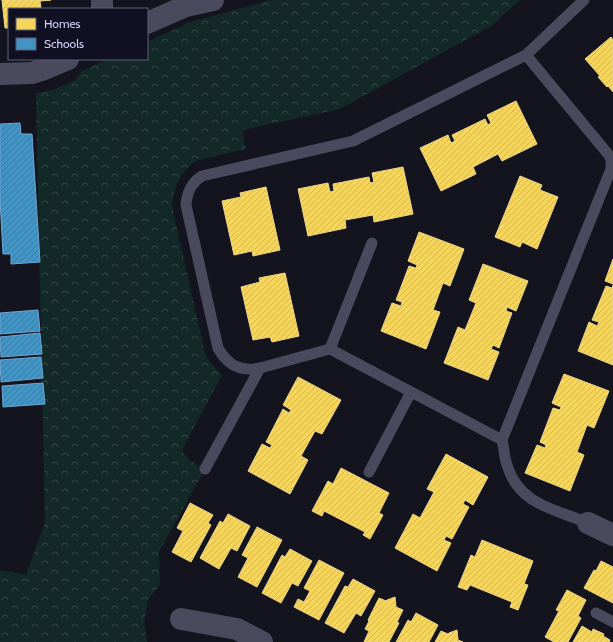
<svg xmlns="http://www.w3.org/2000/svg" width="613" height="642" font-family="Cabin,sans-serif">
	<defs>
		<pattern id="park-crowns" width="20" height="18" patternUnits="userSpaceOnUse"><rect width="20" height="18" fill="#132928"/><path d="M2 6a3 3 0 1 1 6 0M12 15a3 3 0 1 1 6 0" fill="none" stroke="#344748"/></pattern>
		<pattern id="homes-hatch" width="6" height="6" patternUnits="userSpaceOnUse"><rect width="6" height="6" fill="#f6d55c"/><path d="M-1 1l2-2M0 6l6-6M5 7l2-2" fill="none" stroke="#d2b759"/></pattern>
		<pattern id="schools-hatch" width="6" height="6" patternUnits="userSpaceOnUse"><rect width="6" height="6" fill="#4393c3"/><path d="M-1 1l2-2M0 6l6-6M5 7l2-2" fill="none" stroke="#427a9f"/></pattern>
	</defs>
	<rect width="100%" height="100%" fill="#14141e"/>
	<!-- park -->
	<path fill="url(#park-crowns)" d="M272 0H520L491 26 340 109 242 130 246 149 198 160C181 170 174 186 172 206L205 353 209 361 222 375 182 450C187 460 196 464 205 469L159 552 160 585 148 600 144 622 147 642H0V570L26 575 45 522 36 93 53 90 75 80 82 71 108 59H147V42L190 22Z"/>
	<!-- homes -->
	<g fill="url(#homes-hatch)" stroke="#ecd58c">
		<polygon points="2,0 51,0 40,1 41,9 9,9 9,28 5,28"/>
		<polygon points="611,37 613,40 613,92 608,86 607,87 598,77 600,76 585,59"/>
		<polygon points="516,101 537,144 502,161 498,154 473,167 476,174 441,191 420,148 448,135 451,143 455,141 452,135 485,119 488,125 491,123 487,115"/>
		<polygon points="403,167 413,214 374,222 373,215 345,220 346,228 308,236 298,189 328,183 330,192 334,191 333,184 369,177 370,183 374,182 372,173"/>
		<polygon points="520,176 542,185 540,190 558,197 537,249 522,242 520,247 495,237"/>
		<polygon points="266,187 280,250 253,256 252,251 234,255 222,201 241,197 240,193"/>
		<polygon points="419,232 464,249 450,286 443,283 433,310 440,312 426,349 381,331 392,303 401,306 402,302 396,300 409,266 416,268 417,265 408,261"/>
		<polygon points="613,259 613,284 605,281"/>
		<polygon points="483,264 528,281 516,311 507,307 506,311 512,313 499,348 493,345 491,349 499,352 488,380 444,363 458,327 465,330 476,303 469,300"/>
		<polygon points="285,273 299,336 272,342 270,337 253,340 241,287 260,282 259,278"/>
		<polygon points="613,285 613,365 578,351 589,322 597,326 599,322 592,320 606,286 612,288"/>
		<polygon points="564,374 609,391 594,428 587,425 577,452 584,455 570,491 525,473 537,445 545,448 546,445 540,442 553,408 560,410 561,407 552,403"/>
		<polygon points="298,377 341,400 322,434 315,431 301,456 308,460 290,494 248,471 262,444 270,448 272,445 266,442 283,409 289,413 291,410 283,405"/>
		<polygon points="446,454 488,477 473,505 465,500 463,504 469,507 452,539 446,536 444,540 451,543 437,571 395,548 413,514 420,518 434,492 427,489"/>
		<polygon points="341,468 389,493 379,513 383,515 370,539 363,535 365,532 324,511 322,516 312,511 328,481 333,484"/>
		<polygon points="190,503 213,515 208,523 211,525 191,562 172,552 183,531 177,528"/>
		<polygon points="228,514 250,526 237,551 231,548 219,569 200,558 220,521 223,523"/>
		<polygon points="257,527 282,540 257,587 238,577 248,558 242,555"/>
		<polygon points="482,540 533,561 524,584 528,585 518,610 510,607 512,602 470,585 467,590 458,587 471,555 475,557"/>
		<polygon points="290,549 312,561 298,586 292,583 281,603 262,593 282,555 285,557"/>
		<polygon points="319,560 344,573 319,620 294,607 298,599 304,602 310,591 304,588"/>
		<polygon points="601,561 613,567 613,603 584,588 594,570 596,571"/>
		<polygon points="353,579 375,591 361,616 356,613 344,633 325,623 345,586 348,587"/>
		<polygon points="567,590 586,600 578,616 581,618 568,642 554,642 545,637 559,611 556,610"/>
		<polygon points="395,597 396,607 403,610 397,622 399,623 389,642 364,642 369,631 365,629 369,621 368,620 379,598 386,601 387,600"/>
		<polygon points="416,613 438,625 429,642 396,642 408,620 411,622"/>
		<polygon points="582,626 592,632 593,629 604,634 603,636 610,640 609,642 573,642"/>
		<polygon points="457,630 458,640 463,642 435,642 441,631 448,634 449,633"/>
	</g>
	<!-- schools -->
	<g fill="url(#schools-hatch)" stroke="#6fa6d4">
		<polygon points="20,123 21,134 32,134 40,262 11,264 11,254 3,254 0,199 0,124"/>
		<polygon points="38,310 40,331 0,334 0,313"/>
		<polygon points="40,333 42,354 1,357 0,337"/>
		<polygon points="41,357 43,378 1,382 0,360"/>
		<polygon points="43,383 45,404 3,407 2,386"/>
	</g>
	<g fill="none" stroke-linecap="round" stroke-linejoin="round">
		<!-- service -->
		<g stroke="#494a5e" stroke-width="11">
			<path d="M526 55 608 154 611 159V169L502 440C504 448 504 457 507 465 519 505 555 509 588 523"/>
			<polyline points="330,349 372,243"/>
			<polyline points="260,368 330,349 502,440"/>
			<path d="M205 469 260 368C241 372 228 366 218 348L186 205C187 192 191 183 202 176L353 141 526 55 584 0"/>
			<polyline points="369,472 411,392"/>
			<polyline points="596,613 613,622"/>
		</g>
		<!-- minor -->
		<g stroke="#494a5e" stroke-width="22">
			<polyline points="102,0 102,9"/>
			<polyline points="147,23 186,6 213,0"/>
			<polyline points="0,74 32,73 44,69 68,59"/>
			<polyline points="588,523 613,535"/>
			<polyline points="181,619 237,629 262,642"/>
		</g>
	</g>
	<!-- legend -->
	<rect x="8" y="8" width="140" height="52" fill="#111022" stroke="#5f5e79"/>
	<rect x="16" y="18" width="20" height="12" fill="#f6d55c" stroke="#5f5e79"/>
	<text x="44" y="28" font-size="12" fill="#d5d4fc">Homes</text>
	<rect x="16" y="38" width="20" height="12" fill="#4393c3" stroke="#5f5e79"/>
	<text x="44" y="48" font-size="12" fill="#d5d4fc">Schools</text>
</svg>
